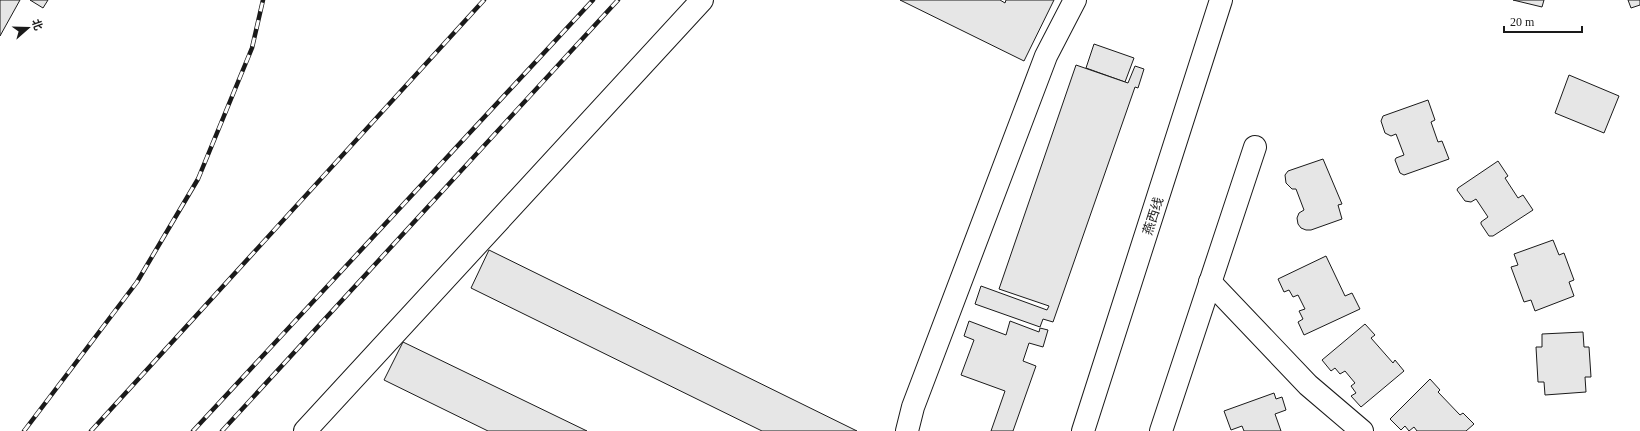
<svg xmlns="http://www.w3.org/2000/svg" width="1640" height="431" font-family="'Times New Roman','Noto Sans SC',serif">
	<rect width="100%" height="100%" fill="#fff"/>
	<!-- building -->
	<g fill="#e6e6e6" stroke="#1a1a1a">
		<polygon points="0,0 20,0 0,36"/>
		<polygon points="30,0 48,0 43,8"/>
		<polygon points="900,0 1000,0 1005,3 1006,0 1054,0 1024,61"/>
		<polygon points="1513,0 1544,0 1542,7"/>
		<polygon points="1628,0 1640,0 1640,5 1631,8"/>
		<polygon points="1094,44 1134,58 1125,82 1086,68"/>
		<polygon points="1076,65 1128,83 1135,66 1144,69 1138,88 1135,87 1053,322 1043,319 1040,327 975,304 981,286 1047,310 1049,306 999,289"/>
		<polygon points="1569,75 1619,96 1604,133 1555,113"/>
		<polygon points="1428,100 1435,120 1431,122 1438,142 1442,141 1449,159 1404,175 1400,173 1395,160 1396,158 1404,155 1396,134 1391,136 1385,133 1381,121 1383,116"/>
		<polygon points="1323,159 1342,204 1338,205 1342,219 1311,230 1306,230 1301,228 1298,224 1297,218 1299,213 1304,210 1296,189 1292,189 1286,183 1285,175 1288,171"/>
		<polygon points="1498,161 1508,176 1505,178 1518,198 1523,195 1533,210 1493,236 1489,236 1481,224 1481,222 1488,217 1476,199 1471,202 1465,201 1457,190 1458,188"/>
		<polygon points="1553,240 1559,255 1564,253 1574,280 1569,282 1574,296 1535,311 1531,300 1524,302 1511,267 1518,265 1514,254"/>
		<polygon points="489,250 857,431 762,431 471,288"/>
		<polygon points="1326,256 1345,296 1352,293 1360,309 1304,335 1298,322 1303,319 1299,311 1305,309 1298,295 1293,297 1289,290 1284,292 1278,279"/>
		<polygon points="969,321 1006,335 1010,321 1039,332 1040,328 1048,330 1043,347 1029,343 1023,361 1036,366 1013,431 991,431 1005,391 961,375 974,340 964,336"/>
		<polygon points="1365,324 1375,335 1371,338 1393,363 1395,360 1404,371 1361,407 1351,396 1356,393 1351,386 1355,383 1345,371 1340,374 1335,368 1331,371 1322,360"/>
		<polygon points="1583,332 1584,347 1589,347 1591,377 1585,377 1586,392 1545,395 1544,382 1538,382 1536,347 1542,347 1542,334"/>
		<polygon points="403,342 587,431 488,431 384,380"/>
		<polygon points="1430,379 1440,390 1438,392 1460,415 1463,413 1474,424 1466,431 1417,431 1414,427 1409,431 1405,426 1401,430 1390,419"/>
		<polygon points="1274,393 1276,399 1282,397 1286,410 1275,414 1281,431 1244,431 1242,426 1231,430 1224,411"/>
	</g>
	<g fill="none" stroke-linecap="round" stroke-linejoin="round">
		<defs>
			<g id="minor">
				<polyline points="1210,282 1308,385 1362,431"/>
				<polyline points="305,431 702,0"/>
				<polyline points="907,431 913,407 1046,56 1075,0"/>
				<polyline points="1083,431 1221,0"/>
				<polyline points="1161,431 1255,147"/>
			</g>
		</defs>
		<!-- minor casing -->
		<use href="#minor" stroke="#1a1a1a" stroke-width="24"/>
		<!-- minor -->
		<use href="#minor" stroke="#fff" stroke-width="22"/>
		<defs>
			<g id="rail">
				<polyline points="24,431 137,282 198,179 252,48 263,0"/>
				<polyline points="91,431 484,0"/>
				<polyline points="193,431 593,0"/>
				<polyline points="222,431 618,0"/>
			</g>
		</defs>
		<!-- rail casing -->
		<use href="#rail" stroke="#1a1a1a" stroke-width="4.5"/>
		<!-- rail -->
		<use href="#rail" stroke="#fff" stroke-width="3" stroke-dasharray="9" stroke-linecap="butt"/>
	</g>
	<g text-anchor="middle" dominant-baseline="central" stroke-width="3" stroke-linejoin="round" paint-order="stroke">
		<!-- street labels -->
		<g font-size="13" fill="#1a1a1a" stroke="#fff">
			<text transform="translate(1153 216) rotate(-72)">燕西线</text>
		</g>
	</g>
	<!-- north arrow -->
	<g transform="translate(28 28) rotate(70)" stroke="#ffffff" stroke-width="3" paint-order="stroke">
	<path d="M0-3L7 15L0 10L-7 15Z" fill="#1a1a1a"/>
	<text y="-6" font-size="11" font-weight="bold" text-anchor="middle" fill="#1a1a1a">北</text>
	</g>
	<!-- scale -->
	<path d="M1504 26v6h78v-6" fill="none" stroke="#1a1a1a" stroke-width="2"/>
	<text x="1510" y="26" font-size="12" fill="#1a1a1a" stroke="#ffffff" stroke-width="3" paint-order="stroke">20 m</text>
</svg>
